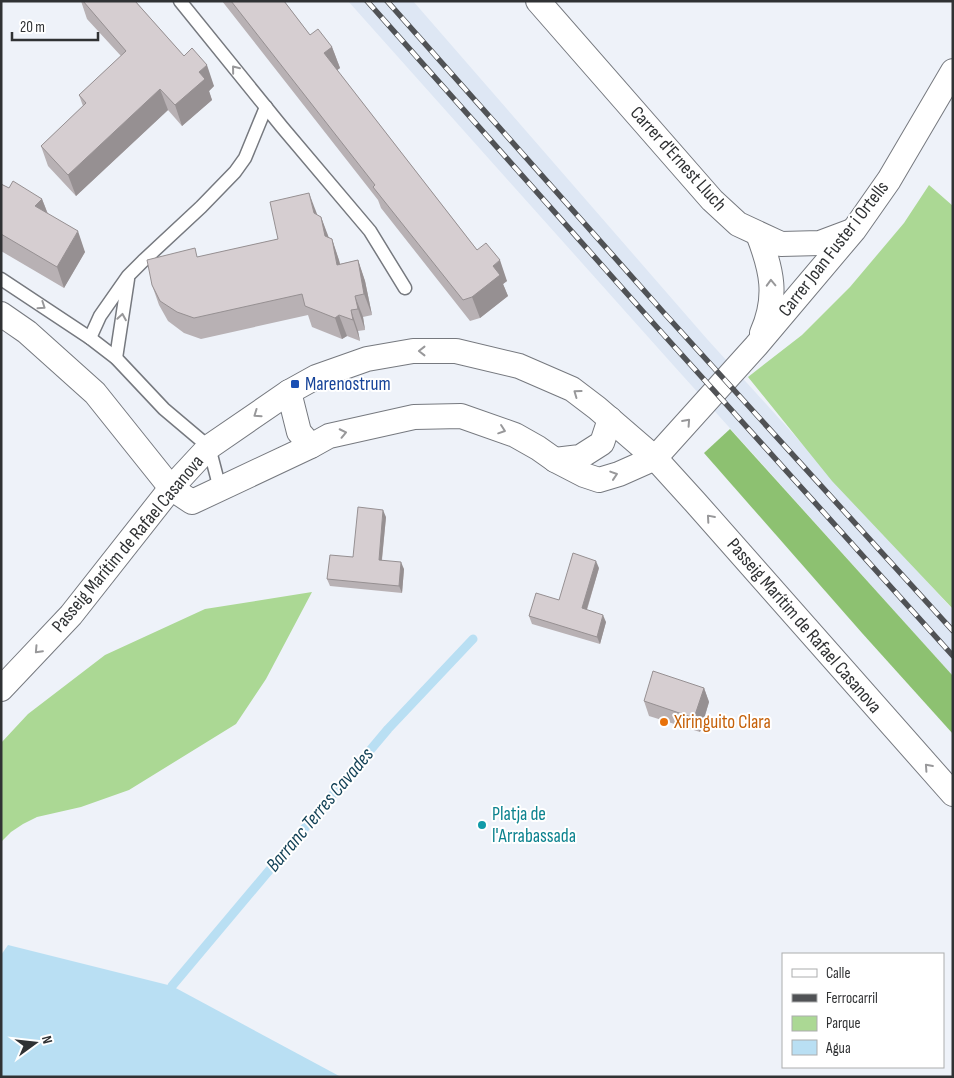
<svg xmlns="http://www.w3.org/2000/svg" width="954" height="1078" font-family="'Sofia Sans Condensed',sans-serif">
	<rect width="100%" height="100%" fill="#eef2f9"/>
	<!-- built -->
	<polygon fill="#dee7f4" points="348,1 413,1 707,339 953,610 953,676 674,366"/>
	<!-- green -->
	<g fill="#abd894">
		<polygon points="929,185 953,206 953,609 832,481 748,377 802,335 850,287 904,223"/>
		<polygon points="312,592 266,679 236,724 129,790 81,807 37,817 23,824 11,832 1,842 1,743 28,714 105,655 205,609"/>
	</g>
	<!-- forest -->
	<polygon fill="#8dc171" points="730,429 953,676 953,734 862,633 704,453"/>
	<!-- water -->
	<polygon fill="#b9dff3" points="8,945 172,986 341,1077 1,1077 1,955"/>
	<g fill="none" stroke-linecap="round" stroke-linejoin="round">
		<!-- stream -->
		<polyline stroke="#b9dff3" stroke-width="9" points="172,986 388,729 473,639"/>
		<defs>
			<g id="lane">
				<polyline points="180,1 282,127 370,231 405,288"/>
				<polyline points="1,279 90,338 116,358 164,409 209,447 220,489"/>
				<polyline points="90,338 100,316 128,276 143,261 201,207 235,172 245,158 266,107"/>
				<polyline points="116,358 128,279"/>
			</g>
			<g id="street">
				<polyline points="538,1 712,200 738,224 781,244 820,243 852,231"/>
				<path d="M758 234C772 270 778 297 762 333"/>
				<polyline points="1,314 27,332 95,393 171,488 192,502 311,446 329,436 414,417 461,416 515,435 538,448 555,460 584,475 599,480 619,474 655,458 756,346 854,230 889,180 953,71"/>
				<polyline points="289,392 299,432 311,446"/>
				<polyline points="555,460 580,457 602,443 610,419"/>
				<polyline points="1,689 71,615 171,488 209,447 289,392 316,377 367,359 413,351 456,351 519,366 572,389 597,408 655,458 695,502 953,794"/>
			</g>
		</defs>
		<!-- lane casing -->
		<use href="#lane" stroke="#76797f" stroke-width="15"/>
		<!-- street casing -->
		<use href="#street" stroke="#76797f" stroke-width="26"/>
		<!-- lane -->
		<use href="#lane" stroke="#fff" stroke-width="12"/>
		<!-- street -->
		<use href="#street" stroke="#fff" stroke-width="24"/>
		<defs>
			<g id="rail">
				<polyline points="367,1 654,324 953,656"/>
				<polyline points="387,1 664,313 953,631"/>
			</g>
		</defs>
		<!-- rail casing -->
		<use href="#rail" stroke="#505255" stroke-width="5.5"/>
		<!-- rail -->
		<use href="#rail" stroke="#fff" stroke-width="4" stroke-dasharray="11" stroke-linecap="butt"/>
	</g>
	<!-- wall -->
	<g fill="#b8b1b4">
		<polygon points="81,1 135,1 184,56 214,86 209,91 212,100 182,126 168,110 76,196 48,166 41,146 83,106 79,95 121,56 87,19"/>
		<polygon points="222,1 284,1 310,35 332,47 340,68 337,70 477,250 507,281 503,284 508,296 480,318 470,321 381,208 378,200"/>
		<polygon points="1,184 9,188 42,199 48,214 85,252 64,288 1,251"/>
		<polygon points="317,215 321,217 328,237 332,239 340,264 358,260 365,281 372,315 363,317 365,330 358,331 360,341 347,336 342,339 312,327 308,315 201,339 184,333 168,321 159,305 152,285 198,257 278,239"/>
		<polygon points="386,517 382,560 404,569 402,593 330,586 327,579 353,557"/>
		<polygon points="599,568 587,610 606,622 600,644 532,624 529,616 559,600"/>
		<polygon points="704,688 709,702 700,732 649,716 644,701"/>
	</g>
	<!-- shaded-wall -->
	<g fill="#969092">
		<polygon points="332,47 340,68 332,74 324,53"/>
		<polygon points="207,65 214,86 209,91 212,100 182,126 175,105 199,72"/>
		<polygon points="160,89 168,110 76,196 68,175"/>
		<polygon points="309,193 317,214 321,233 314,213"/>
		<polygon points="42,199 50,220 35,206"/>
		<polygon points="321,217 329,238 325,236"/>
		<polygon points="78,231 85,252 64,288 57,267"/>
		<polygon points="332,239 339,260 345,285 337,265"/>
		<polygon points="358,260 365,281 372,315 364,294"/>
		<polygon points="500,260 507,281 503,284 508,296 480,318 472,297 493,266"/>
		<polygon points="355,296 363,317 365,330 358,309"/>
		<polygon points="351,310 358,331 360,341 353,320"/>
		<polygon points="339,315 347,336 342,339 335,318"/>
		<polygon points="383,510 386,517 381,567 379,560"/>
		<polygon points="596,561 599,568 585,615 582,608"/>
		<polygon points="401,562 404,569 402,593 399,586"/>
		<polygon points="603,615 606,622 600,644 597,637"/>
		<polygon points="704,688 709,702 700,732 694,718"/>
	</g>
	<!-- building -->
	<g fill="#d6ced1" stroke="#969092">
		<polygon points="83,1 135,1 184,56 192,48 207,65 199,72 205,79 175,105 160,89 68,175 41,146 86,103 79,95 126,51"/>
		<polygon points="231,1 284,1 310,35 318,29 332,47 324,53 477,250 486,243 500,260 493,266 500,275 472,297 463,300 373,187 375,185"/>
		<polygon points="13,181 42,199 35,206 78,231 57,267 1,234 1,184 9,188"/>
		<polygon points="309,193 314,213 321,217 325,236 332,239 337,265 358,260 364,294 355,296 358,309 351,310 353,320 339,315 335,318 305,306 302,294 194,318 177,312 160,301 152,285 147,260 195,248 197,257 278,239 270,202"/>
		<polygon points="358,507 383,510 379,560 401,562 399,586 327,579 330,555 353,557"/>
		<polygon points="573,553 596,561 582,608 603,615 597,637 529,616 536,593 559,600"/>
		<polygon points="653,671 704,688 694,718 644,701"/>
	</g>
	<!-- one-way arrows -->
	<defs><path id="oneway-chevron" d="M-2-3.5L2.5 0L-2 3.5" fill="none" stroke-width="1.6" stroke-linecap="round" stroke-linejoin="round" transform="scale(1.25)"/></defs>
	<g stroke="#98989a">
		<use href="#oneway-chevron" transform="translate(235 69) rotate(-129)"/>
		<use href="#oneway-chevron" transform="translate(771 283) rotate(-92)"/>
		<use href="#oneway-chevron" transform="translate(42 306) rotate(34)"/>
		<use href="#oneway-chevron" transform="translate(122 317) rotate(-81)"/>
		<use href="#oneway-chevron" transform="translate(422 351) rotate(-180)"/>
		<use href="#oneway-chevron" transform="translate(577 393) rotate(-144)"/>
		<use href="#oneway-chevron" transform="translate(257 414) rotate(145)"/>
		<use href="#oneway-chevron" transform="translate(687 422) rotate(-48)"/>
		<use href="#oneway-chevron" transform="translate(502 430) rotate(19)"/>
		<use href="#oneway-chevron" transform="translate(343 433) rotate(-12)"/>
		<use href="#oneway-chevron" transform="translate(614 475) rotate(-18)"/>
		<use href="#oneway-chevron" transform="translate(710 518) rotate(-131)"/>
		<use href="#oneway-chevron" transform="translate(38 650) rotate(133)"/>
		<use href="#oneway-chevron" transform="translate(928 767) rotate(-132)"/>
	</g>
	<!-- markers -->
	<rect fill="#1a4fb4" stroke="#fff" stroke-width="2" x="290" y="379" width="10" height="10" rx="2.5"/>
	<circle fill="#e8710a" stroke="#fff" stroke-width="2" cx="664" cy="722" r="5"/>
	<circle fill="#0f9aa8" stroke="#fff" stroke-width="2" cx="482" cy="825" r="5"/>
	<g text-anchor="middle" dominant-baseline="central" stroke-width="4" stroke-linejoin="round" paint-order="stroke">
		<!-- street labels -->
		<g font-size="19" fill="#303234" stroke="#fff">
			<text transform="translate(678 159) rotate(48)">Carrer d'Ernest Lluch</text>
			<text transform="translate(834 249) rotate(-52)">Carrer Joan Fuster i Ortells</text>
			<text transform="translate(128 544) rotate(-50)">Passeig Marítim de Rafael Casanova</text>
			<text transform="translate(804 626) rotate(49)">Passeig Marítim de Rafael Casanova</text>
		</g>
		<!-- transit labels -->
		<g font-size="19" fill="#164399" stroke="#fff" text-anchor="start">
			<text x="305" y="384">Marenostrum</text>
		</g>
		<!-- food labels -->
		<g font-size="19" fill="#c56008" stroke="#fff" text-anchor="start">
			<text x="674" y="722">Xiringuito Clara</text>
		</g>
		<!-- culture labels -->
		<g font-size="19" fill="#0d838f" stroke="#fff" text-anchor="start">
			<text x="492" y="814">Platja de<tspan x="492" dy="22">l'Arrabassada</tspan></text>
		</g>
		<!-- water labels -->
		<g font-size="20" font-style="italic" fill="#103f54" stroke="#fff">
			<text transform="translate(320 810) rotate(-50)">Barranc Terres Cavades</text>
		</g>
	</g>
	<!-- border -->
	<rect width="954" height="1078" fill="none" stroke="#303234" stroke-width="5"/>
	<!-- legend -->
	<rect x="782" y="953" width="162" height="115" fill="#ffffff" stroke="#acadae"/>
	<rect x="792" y="969" width="25" height="8" fill="#ffffff" stroke="#acadae"/>
	<text x="826" y="978" font-size="15" fill="#303234">Calle</text>
	<rect x="792" y="994" width="25" height="8" fill="#505255" stroke="#acadae"/>
	<text x="826" y="1003" font-size="15" fill="#303234">Ferrocarril</text>
	<rect x="792" y="1016" width="25" height="15" fill="#abd894" stroke="#acadae"/>
	<text x="826" y="1028" font-size="15" fill="#303234">Parque</text>
	<rect x="792" y="1040" width="25" height="15" fill="#b9dff3" stroke="#acadae"/>
	<text x="826" y="1053" font-size="15" fill="#303234">Agua</text>
	<!-- north arrow -->
	<g transform="translate(35 1043) rotate(75)" stroke="#ffffff" stroke-width="4" paint-order="stroke">
	<path d="M0-4L9 19L0 12L-9 19Z" fill="#303234"/>
	<text y="-8" font-size="14" font-weight="bold" text-anchor="middle" fill="#303234">N</text>
	</g>
	<!-- scale -->
	<path d="M12 32v8h86v-8" fill="none" stroke="#303234" stroke-width="2.5"/>
	<text x="20" y="32" font-size="15" fill="#303234" stroke="#ffffff" stroke-width="4" paint-order="stroke">20 m</text>
</svg>
